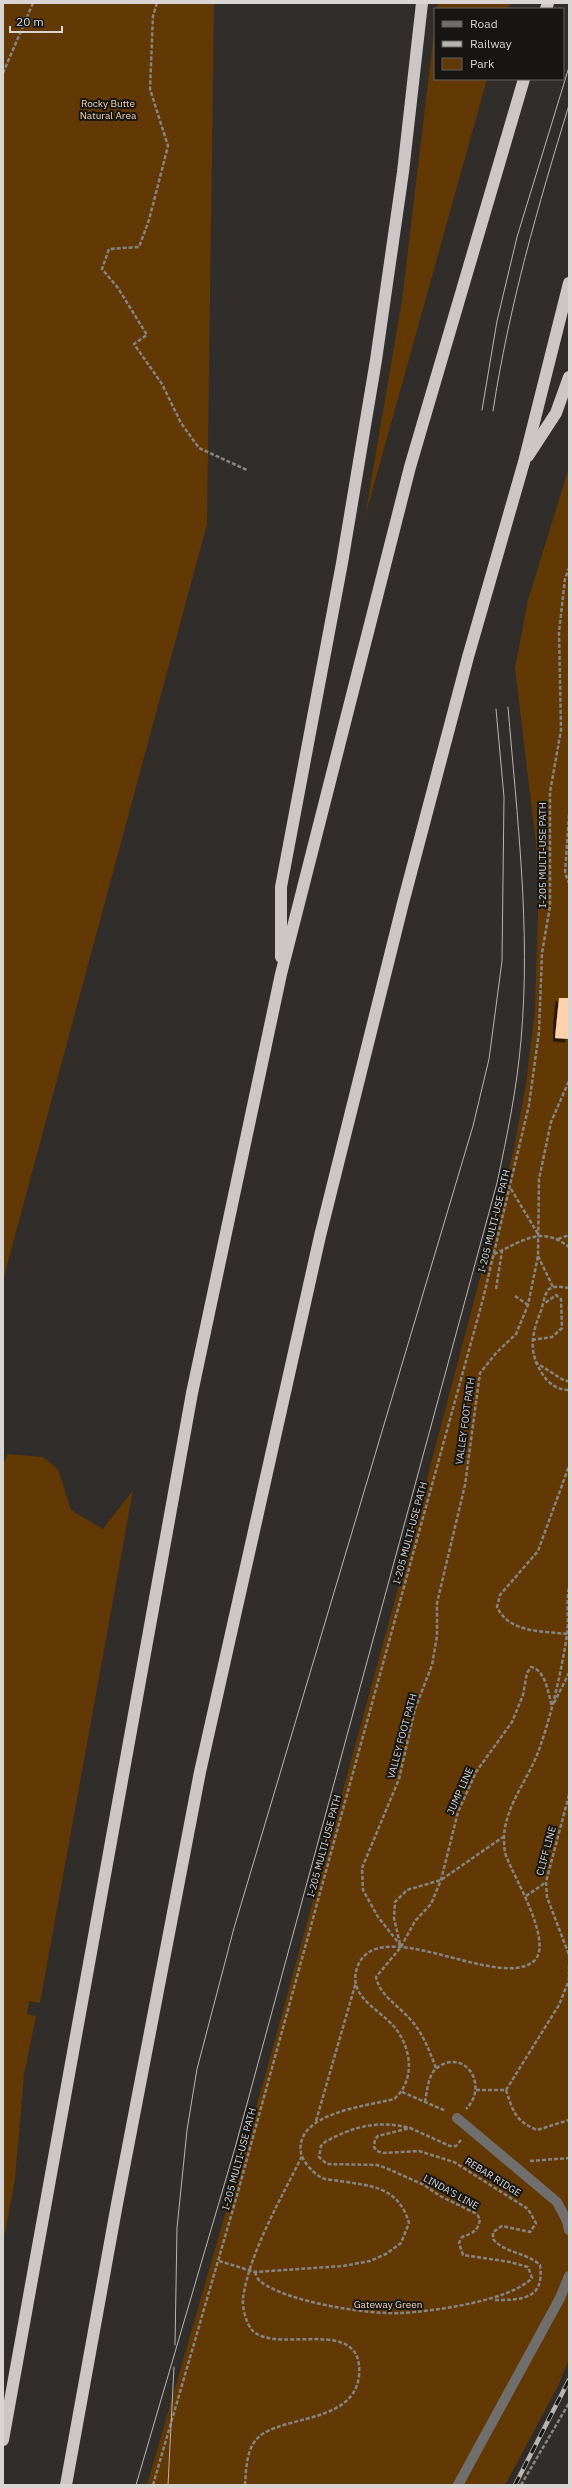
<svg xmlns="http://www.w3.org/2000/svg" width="572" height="2488" font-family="'IBM Plex Sans',sans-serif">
	<defs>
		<filter id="shadow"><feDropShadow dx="-3.5" dy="3.5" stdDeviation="0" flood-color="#0009"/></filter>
	</defs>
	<rect width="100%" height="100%" fill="#312d2a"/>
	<!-- green -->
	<g fill="#623804">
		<polygon points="3,3 214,3 207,524 3,1280"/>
		<polygon points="438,3 511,3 508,9 437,9"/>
		<polygon points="435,24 435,79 487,79 365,517 402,300"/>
		<polygon points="569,467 569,2359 558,2386 505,2485 147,2485 267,2069 400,1581 513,1153 526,1084 535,1009 538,914 536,844 515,668 528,600"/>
		<polygon points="8,1454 43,1457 58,1469 71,1510 103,1529 133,1490 40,2003 29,2001 27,2014 36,2016 24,2075 15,2179 3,2243 3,1464"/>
	</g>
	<!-- building -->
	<polygon fill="#fcd2ac" filter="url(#shadow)" points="559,998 569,998 569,1039 555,1038"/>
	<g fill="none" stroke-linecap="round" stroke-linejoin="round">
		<!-- path -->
		<g stroke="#878481" stroke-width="2.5" stroke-dasharray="4 2" stroke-linecap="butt">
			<polyline points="157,3 153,16 150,89 168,146 149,220 139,247 109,249 102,269 118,288 147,335 134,344 162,384 181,423 199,448 247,470"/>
			<polyline points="3,73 33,3"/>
			<polyline points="569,815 565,873 569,883"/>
			<polyline points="511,1189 538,1234"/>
			<polyline points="558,1239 569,1235"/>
			<path d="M494 1254C523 1241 541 1225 569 1247"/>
			<polyline points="538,1256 553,1287"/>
			<path d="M569 1288C562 1287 554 1285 548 1290 545 1294 543 1303 542 1308 532 1334 527 1350 543 1375 549 1384 558 1390 569 1390"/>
			<polyline points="496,1289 502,1251"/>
			<polyline points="515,1296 528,1305"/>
			<polyline points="569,1306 569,1311"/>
			<polyline points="532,1340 552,1337 562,1328 561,1299 556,1295 544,1304"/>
			<polyline points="535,1362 565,1381 569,1381"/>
			<path d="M567 1634C542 1631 509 1633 497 1607L500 1595 538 1551 569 1466"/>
			<polyline points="554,1703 569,1673"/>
			<polyline points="569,1795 546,1882 547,1897 569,1955"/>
			<polyline points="526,1896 545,1883"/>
			<polyline points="400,1944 394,1918 395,1902 407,1890 441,1880 503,1837"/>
			<polyline points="401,1946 378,1917 363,1890 362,1868 399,1779 415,1709 432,1665 437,1636 437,1603 465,1485 480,1373 497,1352 516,1334 528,1305 538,1256 539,1179 551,1122 569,1081"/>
			<path d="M436 2068C429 2050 423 2033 410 2019 398 2005 380 1996 376 1977L401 1947 415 1921 431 1904 441 1880 458 1812 476 1772 512 1722 523 1695 527 1673 531 1667C546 1670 548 1694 552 1706"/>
			<polyline points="476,2090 506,2090"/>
			<polyline points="506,2090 559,2005 569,1980 569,1966"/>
			<path d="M506 2090C513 2111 515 2121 537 2130L569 2120"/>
			<polyline points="402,2092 446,2111"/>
			<path d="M425 2102C427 2092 428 2074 437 2068 464 2047 490 2085 466 2109"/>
			<polyline points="316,2121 356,1982"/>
			<path d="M461 2140 456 2146H450L410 2128 378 2136 375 2139 374 2147 377 2151 383 2153 419 2151 454 2162 528 2209 536 2223 530 2232 502 2226 493 2232V2239C506 2254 526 2252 540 2265 545 2300 521 2300 494 2300"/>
			<polyline points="530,2161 569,2158"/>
			<path d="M219 2261 255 2272 343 2266 370 2261 386 2254 401 2243 409 2223C398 2186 371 2186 340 2181 334 2180 327 2180 322 2178 313 2173 303 2162 301 2153 294 2113 367 2106 394 2099 415 2081 412 2050 396 2029 382 2010 347 1998 357 1968 376 1910 499 1992 534 1961 554 1943 514 1877 507 1858 504 1852 504 1843 504 1836 506 1804 530 1777 540 1747 552 1712 561 1673 567 1635 569 1620 566 1603 569 1587"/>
			<path d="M255 2272C256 2275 258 2280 261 2282 288 2302 368 2315 402 2313 434 2311 510 2301 532 2278L528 2267 510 2262 463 2255 459 2243 462 2237C473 2233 478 2231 480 2219L477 2214 440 2196 424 2185 386 2168 377 2165 327 2164 319 2157 321 2146 325 2142C354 2126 378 2120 410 2128"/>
			<polyline points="153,2485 236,2199 483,1299 529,1105 539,1032 542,953 550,906 550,792 561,730 559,632 565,579 569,568"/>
			<path d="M245 2485C246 2472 246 2456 253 2444 270 2413 353 2428 359 2376 365 2313 276 2356 252 2330 246 2323 242 2307 243 2298 250 2251 281 2199 302 2156"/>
			<polyline points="521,2485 569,2403"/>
		</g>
		<!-- minor -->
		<g stroke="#716e6e" stroke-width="10">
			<polyline points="457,2118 557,2202 567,2221 569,2230"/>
			<polyline points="458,2485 560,2298 569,2276"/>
		</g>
		<!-- highway -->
		<g stroke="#cdc6c6" stroke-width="12">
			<polyline points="546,9 548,3"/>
			<polyline points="528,456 556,413 569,377"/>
			<polyline points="281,957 281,887 342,563 376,360 403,172 422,3"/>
			<polyline points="3,2440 192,1393 281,974 410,467 524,79"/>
			<polyline points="66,2485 117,2204 200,1772 320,1236 403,903 468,657 524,462 569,283"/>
		</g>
		<!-- tram -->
		<g stroke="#b8b5b2" stroke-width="1">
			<polyline points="482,410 497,321 517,237 569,67"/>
			<path d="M493 411C509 306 538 206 569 105"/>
			<polyline points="175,2345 177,2228 187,2130 197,2069 234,1928 473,1126 489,1059 502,961 504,797 496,709"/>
			<path d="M136 2485 235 2148 497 1183C507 1136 517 1088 521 1040 531 929 517 817 508 707"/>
			<polyline points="168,2485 174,2367"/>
		</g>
		<defs>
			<polyline id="rail" points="515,2485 569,2380"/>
		</defs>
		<!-- rail casing -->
		<use href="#rail" stroke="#b8b5b2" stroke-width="4.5"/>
		<!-- rail -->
		<use href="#rail" stroke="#171614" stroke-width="3" stroke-dasharray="9" stroke-linecap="butt"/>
	</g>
	<g text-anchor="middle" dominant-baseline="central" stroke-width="4" stroke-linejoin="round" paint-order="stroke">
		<!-- park labels -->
		<g font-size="10" fill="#f6d3b3" stroke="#171614">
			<text x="108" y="103">Rocky Butte<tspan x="108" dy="12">Natural Area</tspan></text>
			<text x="388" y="2304">Gateway Green</text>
		</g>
		<!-- street labels -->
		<g font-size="10" fill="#d8d5d3" stroke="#171614">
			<text transform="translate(542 855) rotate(-90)">I-205 MULTI-USE PATH</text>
			<text transform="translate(494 1221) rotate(-76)">I-205 MULTI-USE PATH</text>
			<text transform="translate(465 1421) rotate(-82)">VALLEY FOOT PATH</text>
			<text transform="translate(410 1533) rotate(-75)">I-205 MULTI-USE PATH</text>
			<text transform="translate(402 1736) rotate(-75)">VALLEY FOOT PATH</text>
			<text transform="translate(460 1791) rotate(-66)">JUMP LINE</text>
			<text transform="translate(324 1846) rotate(-75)">I-205 MULTI-USE PATH</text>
			<text transform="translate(546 1851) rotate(-75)">CLIFF LINE</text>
			<text transform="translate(239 2159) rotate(-75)">I-205 MULTI-USE PATH</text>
			<text transform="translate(493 2177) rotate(32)">REBAR RIDGE</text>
			<text transform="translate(451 2192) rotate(29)">LINDA'S LINE</text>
		</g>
	</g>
	<!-- border -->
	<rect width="572" height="2488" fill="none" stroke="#d8d5d3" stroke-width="8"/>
	<!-- legend -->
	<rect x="434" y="8" width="130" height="72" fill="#171614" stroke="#646260"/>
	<rect x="442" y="21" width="20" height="6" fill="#716e6e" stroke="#646260"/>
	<text x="470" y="28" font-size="12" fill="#d8d5d3">Road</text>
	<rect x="442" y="41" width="20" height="6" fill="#b8b5b2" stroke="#646260"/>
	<text x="470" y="48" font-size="12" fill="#d8d5d3">Railway</text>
	<rect x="442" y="58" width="20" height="12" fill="#623804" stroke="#646260"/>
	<text x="470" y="68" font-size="12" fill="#d8d5d3">Park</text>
	<!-- scale -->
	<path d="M10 26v6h52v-6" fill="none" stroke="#d8d5d3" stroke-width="2"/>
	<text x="16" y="26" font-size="12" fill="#d8d5d3" stroke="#171614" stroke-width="3" paint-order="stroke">20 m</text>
</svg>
